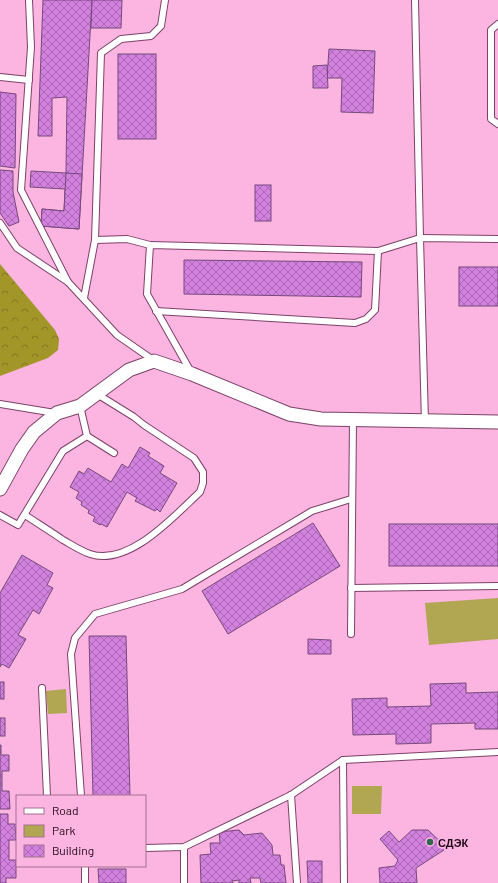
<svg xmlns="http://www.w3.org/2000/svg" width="498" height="883" font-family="Barlow,sans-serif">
	<defs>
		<pattern id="forest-crowns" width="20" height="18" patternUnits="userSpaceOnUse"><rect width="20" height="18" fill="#a39629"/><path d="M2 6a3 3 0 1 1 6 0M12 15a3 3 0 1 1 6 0" fill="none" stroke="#847822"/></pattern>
		<pattern id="building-cross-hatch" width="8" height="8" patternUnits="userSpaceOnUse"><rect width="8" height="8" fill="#d381df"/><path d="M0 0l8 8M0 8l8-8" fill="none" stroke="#ab68b4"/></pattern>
	</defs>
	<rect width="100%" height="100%" fill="#fbb5e0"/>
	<!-- green -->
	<g fill="#b1a651">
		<polygon points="498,598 498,639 429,645 425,603"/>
		<polygon points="66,689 67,713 48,714 46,691"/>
		<polygon points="352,786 382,786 381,814 352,814"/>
	</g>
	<!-- forest -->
	<polygon fill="url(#forest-crowns)" points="0,264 55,330 59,339 58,350 48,358 0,376"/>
	<!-- building -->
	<g fill="url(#building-cross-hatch)" stroke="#76497d">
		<polygon points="43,0 92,0 79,229 41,226 42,209 64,211 65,189 30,187 31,171 66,173 67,97 52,98 52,136 38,136"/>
		<polygon points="92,0 122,0 121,28 91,28"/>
		<polygon points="329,49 375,51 373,113 341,112 342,78 327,78"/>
		<rect x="118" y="54" width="38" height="85"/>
		<polygon points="327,65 328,88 313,88 313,66"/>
		<polygon points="0,92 16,94 15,168 0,166"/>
		<polygon points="0,170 13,171 13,192 19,222 9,226 0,213"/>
		<polygon points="66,173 82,174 79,229 41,226 42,209 64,211"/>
		<rect x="255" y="185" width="16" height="36"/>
		<polygon points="184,260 362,262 361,297 184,294"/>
		<rect x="459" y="267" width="39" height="39"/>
		<polygon points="140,447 150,453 148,456 164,466 160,473 177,483 160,512 157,509 155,511 135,501 137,498 127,492 107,527 101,524 100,525 93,521 95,517 88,513 89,510 81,505 82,502 76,498 79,492 70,487 79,471 84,474 88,468 111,482 122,464 128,468"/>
		<polygon points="313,523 340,566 228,634 202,591"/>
		<rect x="389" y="524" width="109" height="42"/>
		<polygon points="22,555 53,573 47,585 53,588 39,614 33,610 18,635 26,639 9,668 2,664 0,667 0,593"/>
		<polygon points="89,636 126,636 130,796 93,796"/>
		<polygon points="308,639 331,640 331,654 308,654"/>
		<rect x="0" y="682" width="4" height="17"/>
		<polygon points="466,683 466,693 498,692 498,729 475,729 475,723 431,724 431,743 396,744 396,734 353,735 352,699 387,698 387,707 431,706 430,684"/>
		<rect x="0" y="718" width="5" height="18"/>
		<polygon points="0,745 1,745 1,755 9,755 9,771 2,771 2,791 9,791 10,809 0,809"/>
		<polygon points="0,814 8,814 8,824 15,824 16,840 9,840 9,860 16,860 16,878 6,878 6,883 0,883"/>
		<polygon points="239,830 244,835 262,833 272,845 273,855 280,855 281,865 284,865 286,883 261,883 260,878 250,878 251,883 239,883 239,880 232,881 233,883 201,883 200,855 211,854 210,843 220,843 219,832"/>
		<polygon points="412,830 428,830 447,848 416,868 417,883 380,883 379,868 395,866 398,860 380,839 389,831 399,842"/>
		<polygon points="307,861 322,861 322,883 308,883"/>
		<polygon points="98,869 126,869 126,883 99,883"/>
	</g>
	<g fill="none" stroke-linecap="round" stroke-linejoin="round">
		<defs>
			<g id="lane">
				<polyline points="29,0 31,47 21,190 68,282"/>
				<polyline points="415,0 420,238 425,422"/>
				<polyline points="498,24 491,30 491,119 498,124"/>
				<polyline points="0,77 29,80"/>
				<polyline points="0,223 17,248 68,282 117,335 153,360"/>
				<polyline points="95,240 127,239 150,245"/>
				<polyline points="84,298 95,240 101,53 121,39 151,36 161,26 165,0"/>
				<polyline points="156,311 355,323 366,319 375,310 378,251"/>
				<polyline points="191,372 147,294 150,245 378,251 420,238 498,239"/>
				<polyline points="0,404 55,413"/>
				<polyline points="87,436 114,453"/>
				<polyline points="0,515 18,525 63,451 87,436 80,406"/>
				<path d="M25 515C37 523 50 531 63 540 72 545 81 551 90 554 129 567 174 516 200 492L203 483V472L194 458 144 425 134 417 97 394"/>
				<polyline points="351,588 498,586"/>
				<polyline points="351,634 353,420"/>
				<polyline points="42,688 47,796"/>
				<polyline points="343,760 344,883"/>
				<polyline points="291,795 297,883"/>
				<polyline points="81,796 71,654 75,638 95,614 182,589 312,511 351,499"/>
				<polyline points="145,848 184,847 291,795 343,760 498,752"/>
				<polyline points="85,866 85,883"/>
				<polyline points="184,883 184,847"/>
			</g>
			<polyline id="street" points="0,489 22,449 34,432 57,413 80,406 129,370 154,361 192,374 289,414 321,419 498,422"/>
		</defs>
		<!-- lane casing -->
		<use href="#lane" stroke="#7d4168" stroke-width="8"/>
		<!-- street casing -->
		<use href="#street" stroke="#7d4168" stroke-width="15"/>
		<!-- lane -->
		<use href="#lane" stroke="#fff" stroke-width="6"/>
		<!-- street -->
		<use href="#street" stroke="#fff" stroke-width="13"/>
	</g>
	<!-- markers -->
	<circle fill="#30674e" stroke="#fbb5e0" stroke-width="1.5" cx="430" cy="842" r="4"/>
	<g text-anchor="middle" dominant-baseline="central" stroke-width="3.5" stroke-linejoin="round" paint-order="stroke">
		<!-- poi labels -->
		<g font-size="11" font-weight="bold" fill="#200818" stroke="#fbb5e0" text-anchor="start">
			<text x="438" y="842">СДЭК</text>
		</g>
	</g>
	<!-- legend -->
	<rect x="16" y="795" width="130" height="72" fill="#fbb5e0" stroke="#a37090"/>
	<rect x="24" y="808" width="20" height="6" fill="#ffffff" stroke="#a37090"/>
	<text x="52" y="815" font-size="12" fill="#200818">Road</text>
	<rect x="24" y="825" width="20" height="12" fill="#b1a651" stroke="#a37090"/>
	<text x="52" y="835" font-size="12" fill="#200818">Park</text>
	<rect x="24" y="845" width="20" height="12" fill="url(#building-cross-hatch)" stroke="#a37090"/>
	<text x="52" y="855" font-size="12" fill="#200818">Building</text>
</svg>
